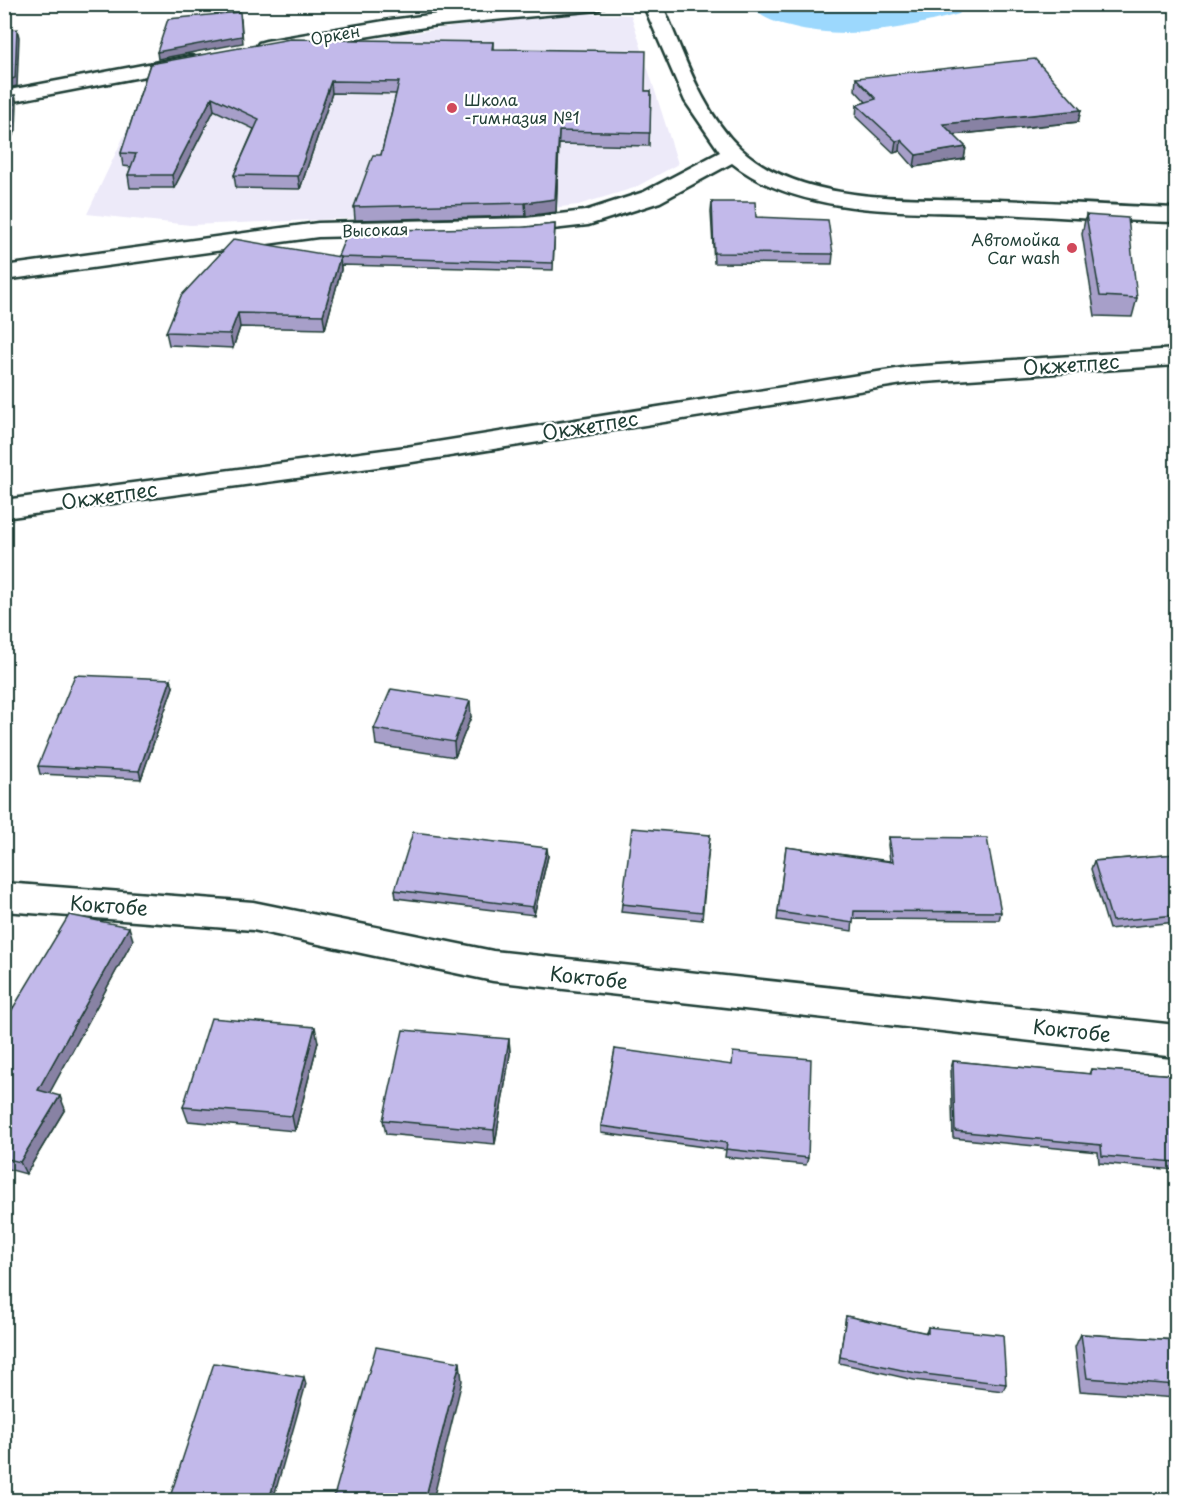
<svg xmlns="http://www.w3.org/2000/svg" width="1181" height="1505" font-family="'Playpen Sans',sans-serif">
	<rect width="100%" height="100%" fill="#fff"/>
	<filter id="ink" filterUnits="userSpaceOnUse"><feTurbulence type="fractalNoise" baseFrequency=".0167" numOctaves="2"/><feDisplacementMap in="SourceGraphic" scale="12" xChannelSelector="R" yChannelSelector="G"/><feConvolveMatrix kernelMatrix="1 2 1 2 8 2 1 2 1" color-interpolation-filters="sRGB"/></filter>
	<g filter="url(#ink)">
		<!-- built -->
		<polygon fill="#edeaf9" points="569,13 631,15 678,164 634,188 578,205 516,212 190,225 87,214 150,81 346,43 451,27"/>
		<g fill="none" stroke-linecap="round" stroke-linejoin="round">
			<!-- river -->
			<path fill="#9cd8fd" fill-rule="evenodd" d="M750 4H966L959 14C902 29 848 41 790 26 774 22 760 18 750 4Z"/>
			<defs>
				<g id="minor">
					<polygon points="516,4 607,4 598,10 431,26 266,53 259,51 256,47 259,43 266,41 390,20"/>
					<path d="M643 4H662C683 52 701 111 740 148 803 207 918 197 998 200 1058 202 1117 206 1176 208V222C1119 221 1060 217 1002 214 917 210 803 219 732 163L660 202 588 225 526 232 318 237 4 280V266L318 223 526 218 585 211 644 192 720 152 685 101Z"/>
					<polygon points="191,56 198,58 201,62 198,66 4,103 4,91"/>
					<polygon points="1176,349 1176,365 909,383 406,463 4,518 4,500 406,447 909,367"/>
					<polygon points="4,883 253,902 493,951 1176,1025 1176,1057 493,981 253,930 4,911"/>
				</g>
			</defs>
			<!-- minor casing -->
			<use href="#minor" stroke="#1f3d34" stroke-width="5"/>
			<!-- minor -->
			<use href="#minor" fill="#fff" fill-rule="evenodd"/>
		</g>
		<!-- wall -->
		<g fill="#a79fc9" stroke="#1f3d34" stroke-width="1.5">
			<polygon points="831,4 891,4 832,8"/>
			<polygon points="493,42 493,49 645,91 651,91 649,146 559,144 556,212 526,216 355,220 354,207 381,155 396,94 332,93 300,189 236,188 234,175 254,129 214,110 174,188 130,188 128,175 131,167 123,166 121,153 150,64"/>
			<polygon points="856,78 1081,110 1078,122 953,135 966,147 964,159 914,167 900,151 894,153 856,117 857,105 866,102 855,90"/>
			<polygon points="712,202 756,217 833,254 832,264 714,263 711,212"/>
			<polygon points="1086,215 1137,298 1132,317 1095,316 1082,234"/>
			<polygon points="555,224 553,270 341,265 341,270 325,329 240,327 233,348 169,345 166,332 338,256 526,227"/>
			<polygon points="173,687 141,779 40,774 38,766"/>
			<polygon points="471,717 455,757 376,745 374,729"/>
			<polygon points="710,835 702,920 621,912 622,904"/>
			<polygon points="889,837 1001,912 999,920 853,919 852,931 777,920 786,847 890,861 888,845"/>
			<polygon points="1176,854 1176,922 1109,929 1091,869 1094,861"/>
			<polygon points="548,856 534,915 396,898 395,890"/>
			<polygon points="133,940 49,1093 65,1109 26,1174 4,1168 4,1023"/>
			<polygon points="509,1039 510,1054 495,1144 386,1134 383,1120"/>
			<polygon points="318,1042 295,1131 188,1121 183,1107"/>
			<polygon points="615,1049 808,1158 806,1165 725,1157 726,1150 601,1133 601,1126"/>
			<polygon points="953,1061 1089,1074 1091,1069 1176,1075 1176,1170 1099,1163 1098,1152 953,1138 951,1068"/>
			<polygon points="846,1316 926,1333 928,1327 1006,1384 1003,1391 914,1380 839,1363"/>
			<polygon points="1081,1334 1176,1340 1176,1398 1080,1391 1075,1347"/>
		</g>
		<!-- shaded-wall -->
		<g fill="#8882a4" stroke="#1f3d34" stroke-width="1.5">
			<polygon points="9,4 12,4 12,6 9,38 7,30"/>
			<polygon points="241,19 243,43 158,59 157,52"/>
			<polygon points="17,29 19,37 17,86 4,89 4,81"/>
			<polygon points="331,81 332,93 300,189 298,176"/>
			<polygon points="15,95 17,103 16,131 4,149 4,137"/>
			<polygon points="212,97 214,110 174,188 172,175"/>
			<polygon points="1081,110 1078,122 941,136 943,124"/>
			<polygon points="559,131 556,212 526,216 525,203"/>
			<polygon points="901,140 900,151 894,153 896,141"/>
			<polygon points="966,147 964,159 914,167 916,155"/>
			<polygon points="340,257 341,270 325,329 323,315"/>
			<polygon points="238,313 240,327 233,348 230,334"/>
			<polygon points="171,679 173,687 141,779 139,771"/>
			<polygon points="470,701 471,717 455,757 454,742"/>
			<polygon points="547,848 548,856 534,915 533,907"/>
			<polygon points="129,927 133,940 44,1103 38,1090"/>
			<polygon points="315,1027 318,1042 295,1131 292,1116"/>
			<polygon points="509,1039 510,1054 495,1144 494,1130"/>
			<polygon points="60,1096 65,1109 26,1174 20,1162"/>
			<polygon points="460,1362 462,1381 433,1500 425,1500"/>
			<polygon points="304,1377 306,1384 273,1500 269,1500"/>
		</g>
		<!-- building -->
		<g fill="#c2b9ea" stroke="#1f3d34" stroke-width="1.5">
			<polygon points="4,4 9,4 7,30 17,29 15,78 4,81"/>
			<polygon points="240,12 242,36 157,52 168,19"/>
			<polygon points="290,39 493,42 492,49 646,51 645,91 651,91 650,133 559,131 555,199 525,203 354,207 373,155 381,155 399,82 331,81 298,176 234,175 259,119 212,97 172,175 128,175 136,154 121,153 150,64"/>
			<polygon points="1035,59 1081,110 943,124 966,147 916,155 901,140 896,141 857,105 876,99 856,78"/>
			<polygon points="15,95 14,123 4,137 4,97"/>
			<polygon points="712,202 755,202 756,217 828,220 833,254 714,253"/>
			<polygon points="1086,215 1128,218 1137,298 1100,296"/>
			<polygon points="555,224 553,263 340,257 338,256 348,231 526,227"/>
			<polygon points="234,239 340,257 323,315 238,313 230,334 166,332 181,296"/>
			<polygon points="75,675 171,679 139,771 38,766"/>
			<polygon points="391,689 470,701 454,742 374,729"/>
			<polygon points="632,828 710,835 702,912 622,904"/>
			<polygon points="413,832 547,848 533,907 395,890"/>
			<polygon points="889,837 987,838 1001,912 854,911 853,923 778,912 786,847 893,862"/>
			<polygon points="1176,854 1176,915 1112,921 1094,861"/>
			<polygon points="69,915 129,927 38,1090 60,1096 20,1162 4,1158 4,1023"/>
			<polygon points="211,1018 315,1027 292,1116 183,1107"/>
			<polygon points="403,1030 509,1039 494,1130 383,1120"/>
			<polygon points="615,1049 732,1065 733,1052 811,1059 808,1158 726,1149 727,1143 601,1126"/>
			<polygon points="953,1061 1091,1074 1091,1069 1176,1075 1176,1162 1102,1156 1101,1145 955,1131"/>
			<polygon points="846,1316 928,1333 928,1327 1003,1335 1006,1384 916,1373 840,1357"/>
			<polygon points="1081,1334 1176,1340 1176,1385 1087,1378"/>
			<polygon points="376,1347 460,1362 425,1500 333,1500"/>
			<polygon points="214,1363 304,1377 269,1500 169,1500"/>
		</g>
	</g>
	<!-- markers -->
	<g fill="#d1495b" stroke="#fff" stroke-width="2">
		<circle cx="452" cy="108" r="6"/>
		<circle cx="1072" cy="248" r="6"/>
	</g>
	<g text-anchor="middle" dominant-baseline="central" stroke-width="4.5" stroke-linejoin="round" paint-order="stroke">
		<!-- far-street labels -->
		<g font-size="16" fill="#1f3d34" stroke="#fff">
			<text transform="translate(335 34) rotate(-10)">Оркен</text>
			<text transform="translate(375 229) rotate(-2)">Высокая</text>
		</g>
		<!-- far-poi labels -->
		<g font-size="16" fill="#1f3d34" stroke="#fff" text-anchor="start">
			<text x="464" y="99">Школа<tspan x="464" dy="18">-гимназия №1</tspan></text>
			<text x="1060" y="239" text-anchor="end">Автомойка<tspan x="1060" dy="18">Car wash</tspan></text>
		</g>
		<!-- street labels -->
		<g font-size="20" fill="#1f3d34" stroke="#fff">
			<text transform="translate(1071 364) rotate(-4)">Окжетпес</text>
			<text transform="translate(590 425) rotate(-9)">Окжетпес</text>
			<text transform="translate(109 495) rotate(-8)">Окжетпес</text>
			<text transform="translate(109 905) rotate(4)">Коктобе</text>
			<text transform="translate(589 977) rotate(6)">Коктобе</text>
			<text transform="translate(1072 1030) rotate(6)">Коктобе</text>
		</g>
	</g>
	<!-- margin -->
	<rect width="1181" height="1505" fill="none" stroke="#fff" stroke-width="24"/>
	<rect x="12" y="12" width="1157" height="1481" fill="none" stroke="#1f3d34" stroke-width="2" filter="url(#ink)"/>
</svg>
